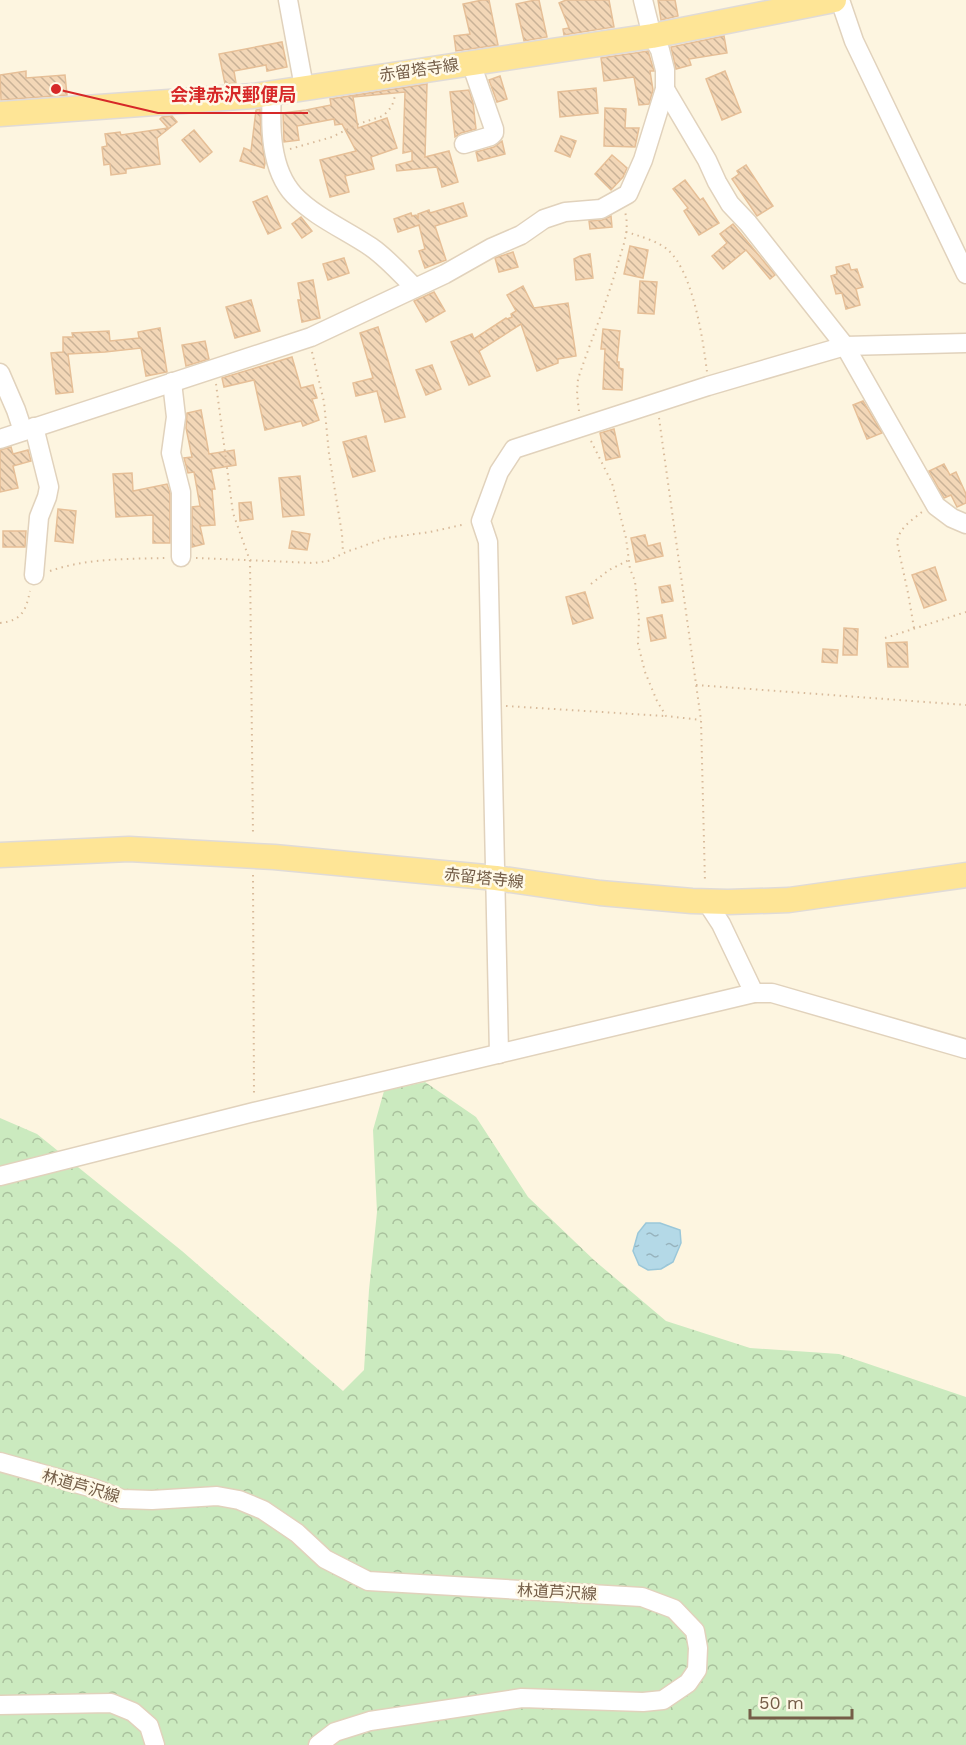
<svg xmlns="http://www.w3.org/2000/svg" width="966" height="1745" font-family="'Work Sans','Noto Sans JP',sans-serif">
	<defs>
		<pattern id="forest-crowns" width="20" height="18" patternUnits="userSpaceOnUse" patternTransform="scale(1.5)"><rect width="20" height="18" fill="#cbeabf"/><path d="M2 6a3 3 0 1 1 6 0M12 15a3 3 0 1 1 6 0" fill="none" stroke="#a9c19d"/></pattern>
		<pattern id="water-ripples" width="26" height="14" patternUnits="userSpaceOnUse" patternTransform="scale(1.5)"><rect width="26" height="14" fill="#b4d9e7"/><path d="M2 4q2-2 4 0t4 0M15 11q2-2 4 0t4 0" fill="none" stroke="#97b3bd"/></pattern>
		<pattern id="building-back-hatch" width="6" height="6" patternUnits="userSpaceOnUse" patternTransform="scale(1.5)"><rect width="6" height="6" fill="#f3d7b7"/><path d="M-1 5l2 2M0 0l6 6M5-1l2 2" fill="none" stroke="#c9b297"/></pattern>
	</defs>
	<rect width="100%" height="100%" fill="#fdf5e0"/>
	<!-- forest -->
	<polygon fill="url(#forest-crowns)" points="425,1082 476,1117 528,1197 595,1261 666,1321 750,1348 839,1354 966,1397 966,1745 0,1745 0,1118 37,1134 182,1251 343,1391 364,1370 369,1290 377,1212 373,1130 384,1091"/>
	<!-- water -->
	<polygon fill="url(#water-ripples)" stroke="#9ac7d9" stroke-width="1.5" points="646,1223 660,1223 680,1230 681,1243 673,1262 661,1269 648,1270 639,1265 633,1251 638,1233"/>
	<!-- building -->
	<g fill="url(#building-back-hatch)" stroke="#e6bf97" stroke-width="1.5">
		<polygon points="482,0 489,0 498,45 456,51 454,36 470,34 463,4"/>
		<polygon points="535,0 539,0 547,37 524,41 516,4"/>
		<polygon points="566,0 609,0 614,27 564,35 563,29 569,28 559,3"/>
		<polygon points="658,0 675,0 678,16 661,20"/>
		<polygon points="724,36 727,53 689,59 691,65 676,69 671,47"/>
		<polygon points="282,42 287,67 267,71 266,65 234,71 236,83 225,84 219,54"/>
		<polygon points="648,51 654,71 650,71 653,90 649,104 639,105 634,77 604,81 601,58"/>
		<polygon points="26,71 26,78 65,75 67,95 1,100 0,75"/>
		<polygon points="725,71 741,112 722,120 706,79"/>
		<polygon points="500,76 507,99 497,102 489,80"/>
		<polygon points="427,84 425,157 449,151 458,182 442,187 437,167 397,171 396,165 412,161 412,151 403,153 405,92 353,97 358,128 387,118 397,148 371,157 374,169 345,176 349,192 330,197 320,160 356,151 342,124 335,125 334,119 297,126 299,140 284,142 283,113 306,110 331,105 330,99"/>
		<polygon points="596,88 598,113 560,117 558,92"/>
		<polygon points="469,90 473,103 476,129 461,133 455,137 450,92"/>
		<polygon points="605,108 626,109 625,128 639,128 635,147 604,146"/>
		<polygon points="260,109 261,134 265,163 264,168 240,161 244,148 251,151 256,110"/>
		<polygon points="172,116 177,122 157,138 160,164 126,169 126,173 111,175 110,164 104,165 102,147 107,146 105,134 120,132 121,135 168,128 160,119 162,117"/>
		<polygon points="194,130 212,152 200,162 182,140"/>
		<polygon points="561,136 576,141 570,157 555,151"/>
		<polygon points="502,141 505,154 478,161 476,152 494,147"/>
		<polygon points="612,155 627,168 623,177 611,190 595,174"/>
		<polygon points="746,165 773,206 757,216 732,179 739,174 737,171"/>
		<polygon points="685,180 700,200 703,198 719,223 699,235 684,211 688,208 673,189"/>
		<polygon points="267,196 281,228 268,234 253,202"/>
		<polygon points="463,203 467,216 435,226 446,260 425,268 419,251 425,249 419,225 398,232 394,219 411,213 412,216 416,215 418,219 418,214 429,210 430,213"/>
		<polygon points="611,216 612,227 590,229 589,221 602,220"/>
		<polygon points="301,217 312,231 302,238 292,224"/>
		<polygon points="733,224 775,275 770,279 746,250 723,269 712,256 727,243 720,234"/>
		<polygon points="630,246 648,250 643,278 624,274"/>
		<polygon points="513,252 518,267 499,272 495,258"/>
		<polygon points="590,254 593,278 576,280 574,259 580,256"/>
		<polygon points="344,258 349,273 328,280 323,264"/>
		<polygon points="849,264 851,270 857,269 863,287 856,289 860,305 846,309 842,293 836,294 831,276 837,274 836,267"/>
		<polygon points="313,280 320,318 302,322 298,300 301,300 298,283"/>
		<polygon points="640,281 657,282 654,314 638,313"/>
		<polygon points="523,286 534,308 568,303 576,356 558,359 558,363 537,371 521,324 479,351 490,376 469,385 451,342 472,334 474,339 506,318 507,319 512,317 511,314 516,311 507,295"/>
		<polygon points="434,292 445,311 426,322 414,301"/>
		<polygon points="251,300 260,331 235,338 226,307"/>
		<polygon points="378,327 405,417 385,422 377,391 356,396 353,383 373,378 360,333"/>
		<polygon points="160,328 167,372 146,376 141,348 105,352 68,354 73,392 56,394 51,353 63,352 63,337 73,337 72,333 109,331 110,341 139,338 138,332"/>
		<polygon points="603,329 620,331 617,362 619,362 619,368 623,369 622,390 603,389 605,349 601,349"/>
		<polygon points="205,341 209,359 186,366 182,345"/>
		<polygon points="292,357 301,388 313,385 317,398 312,399 319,420 303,426 301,421 265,430 254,380 224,387 222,378"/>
		<polygon points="432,365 441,389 426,395 416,370"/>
		<polygon points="863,401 882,433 867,439 853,405"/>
		<polygon points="201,410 209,454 234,450 236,465 211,469 215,489 212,489 215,525 200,526 204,544 192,547 192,507 200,506 194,472 188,473 184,458 192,457 186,428 187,413"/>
		<polygon points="614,429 620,457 606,460 600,433"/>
		<polygon points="366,436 375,471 353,477 343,442"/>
		<polygon points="11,447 13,454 28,450 31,461 13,466 18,488 0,492 0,450"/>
		<polygon points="944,464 950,475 956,472 966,494 966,503 957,507 951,495 944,498 929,471"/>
		<polygon points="132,473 133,491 167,484 170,493 170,543 153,543 153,515 116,517 113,474"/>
		<polygon points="300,476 304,515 283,517 279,478"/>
		<polygon points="251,502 253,519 240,521 239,503"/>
		<polygon points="58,509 76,511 73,543 55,541"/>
		<polygon points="3,531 26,531 25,547 3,547"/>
		<polygon points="292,531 310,534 307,550 289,548"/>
		<polygon points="645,535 648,546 660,543 663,556 636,562 631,538"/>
		<polygon points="935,567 946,600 924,608 912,575"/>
		<polygon points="670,585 673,601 662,603 659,587"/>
		<polygon points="585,592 593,618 573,624 566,597"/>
		<polygon points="662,615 666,638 651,641 647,618"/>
		<polygon points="844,628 858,629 857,655 843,655"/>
		<polygon points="907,642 908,667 888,667 886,643"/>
		<polygon points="823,649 838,650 837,663 822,662"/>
	</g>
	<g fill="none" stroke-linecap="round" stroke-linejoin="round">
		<defs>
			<g id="minor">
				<polyline points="288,0 304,87"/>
				<polyline points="840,0 854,41 966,274"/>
				<polyline points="665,89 707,160 717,182 730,204 748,223 845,346 936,506 952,518 966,524"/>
				<path d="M272 93C270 126 270 169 294 195 315 217 346 230 371 247 387 258 401 274 415 288"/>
				<polyline points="464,144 491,136 494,133 494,129 471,63"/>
				<polyline points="0,373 16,410 23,431"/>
				<polyline points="172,382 176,417 171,453 181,492 181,557"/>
				<polyline points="0,439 311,337 445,274 491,248 521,235 544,219 565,212 601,209 628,194 643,160 665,89 665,70 660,50 652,36 643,0"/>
				<polyline points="34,575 39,517 47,497 49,487 34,427"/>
				<polyline points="706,901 721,924 754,993"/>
				<polyline points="499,1054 488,542 481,521 499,472 514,449 708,386 845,346 966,343"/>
				<polyline points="0,1176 254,1112 754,993 772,993 966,1049"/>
				<polyline points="0,1462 93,1488 122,1499 152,1500 217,1496 239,1500 263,1510 297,1533 325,1559 368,1581 642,1597 674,1609 695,1631 698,1648 697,1670 688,1683 663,1700 643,1702 522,1698 370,1721 335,1732 318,1745"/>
				<polyline points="0,1705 111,1703 133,1712 149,1726 155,1745"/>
			</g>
			<g id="major">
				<polyline points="0,114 253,96 652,36 834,0"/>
				<polyline points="0,855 129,849 274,857 496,878 600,893 692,901 728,902 789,900 966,875"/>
			</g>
		</defs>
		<!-- minor casing -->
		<use href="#minor" stroke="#e1d2bc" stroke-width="21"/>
		<!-- major casing -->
		<use href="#major" stroke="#e0dbd7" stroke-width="27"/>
		<!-- path -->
		<g stroke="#d8ba9a" stroke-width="2" stroke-dasharray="1.5 4.5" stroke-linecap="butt">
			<polyline points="290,149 332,137 358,124 383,116 388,111 392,106 396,93"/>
			<path d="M626 232C637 235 660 242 668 250 693 272 703 339 707 372"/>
			<polyline points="312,352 324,402 329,454 342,534 343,553"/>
			<polyline points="216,384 233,513 250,561 253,836"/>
			<path d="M579 411 577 394 578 379C591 340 607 302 618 263 623 247 630 229 625 212"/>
			<polyline points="659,418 701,720 705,883"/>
			<polyline points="591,441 612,483 626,538 630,569 635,581 636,592 639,618 638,644 645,672 657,701 666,716 701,720"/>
			<polyline points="196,558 314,563 328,561 346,552 386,538 430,532 466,524"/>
			<path d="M50 571C87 558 128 559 166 558"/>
			<polyline points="591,584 609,570 629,560"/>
			<path d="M0 623C22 621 26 610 30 591"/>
			<path d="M914 628 908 593 897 542C899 528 912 520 922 512"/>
			<polyline points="885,638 966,612"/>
			<polyline points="696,685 966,705"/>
			<polyline points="506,706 665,716"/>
			<polyline points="253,875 254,1097"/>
		</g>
		<!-- minor -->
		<use href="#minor" stroke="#fff" stroke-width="18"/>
		<!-- major -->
		<use href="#major" stroke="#fee596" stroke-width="24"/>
	</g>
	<g text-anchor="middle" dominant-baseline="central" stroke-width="5" stroke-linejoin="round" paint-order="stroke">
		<!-- street labels -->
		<g font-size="16" fill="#745d47" stroke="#fff9e7">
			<text transform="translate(419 70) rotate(-8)">赤留塔寺線</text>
			<text transform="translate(484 878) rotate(6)">赤留塔寺線</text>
			<text transform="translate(81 1486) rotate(16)">林道芦沢線</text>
			<text transform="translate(557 1592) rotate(3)">林道芦沢線</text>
		</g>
	</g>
	<!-- callouts -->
	<path fill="none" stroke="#d62828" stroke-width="2" d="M56 89L158 113H308"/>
	<circle fill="#d62828" stroke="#fff9e7" stroke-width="2" cx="56" cy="89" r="6"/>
	<g font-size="18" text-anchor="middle" font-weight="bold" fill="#d62828" stroke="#fff9e7" stroke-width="5" stroke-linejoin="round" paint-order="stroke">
		<text x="233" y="101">会津赤沢郵便局</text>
	</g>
	<!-- scale -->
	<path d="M750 1709v9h102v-9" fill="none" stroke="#745d47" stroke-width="3"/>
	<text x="759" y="1709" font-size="18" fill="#745d47" stroke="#fff9e7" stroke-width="4.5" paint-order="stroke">50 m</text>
</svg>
